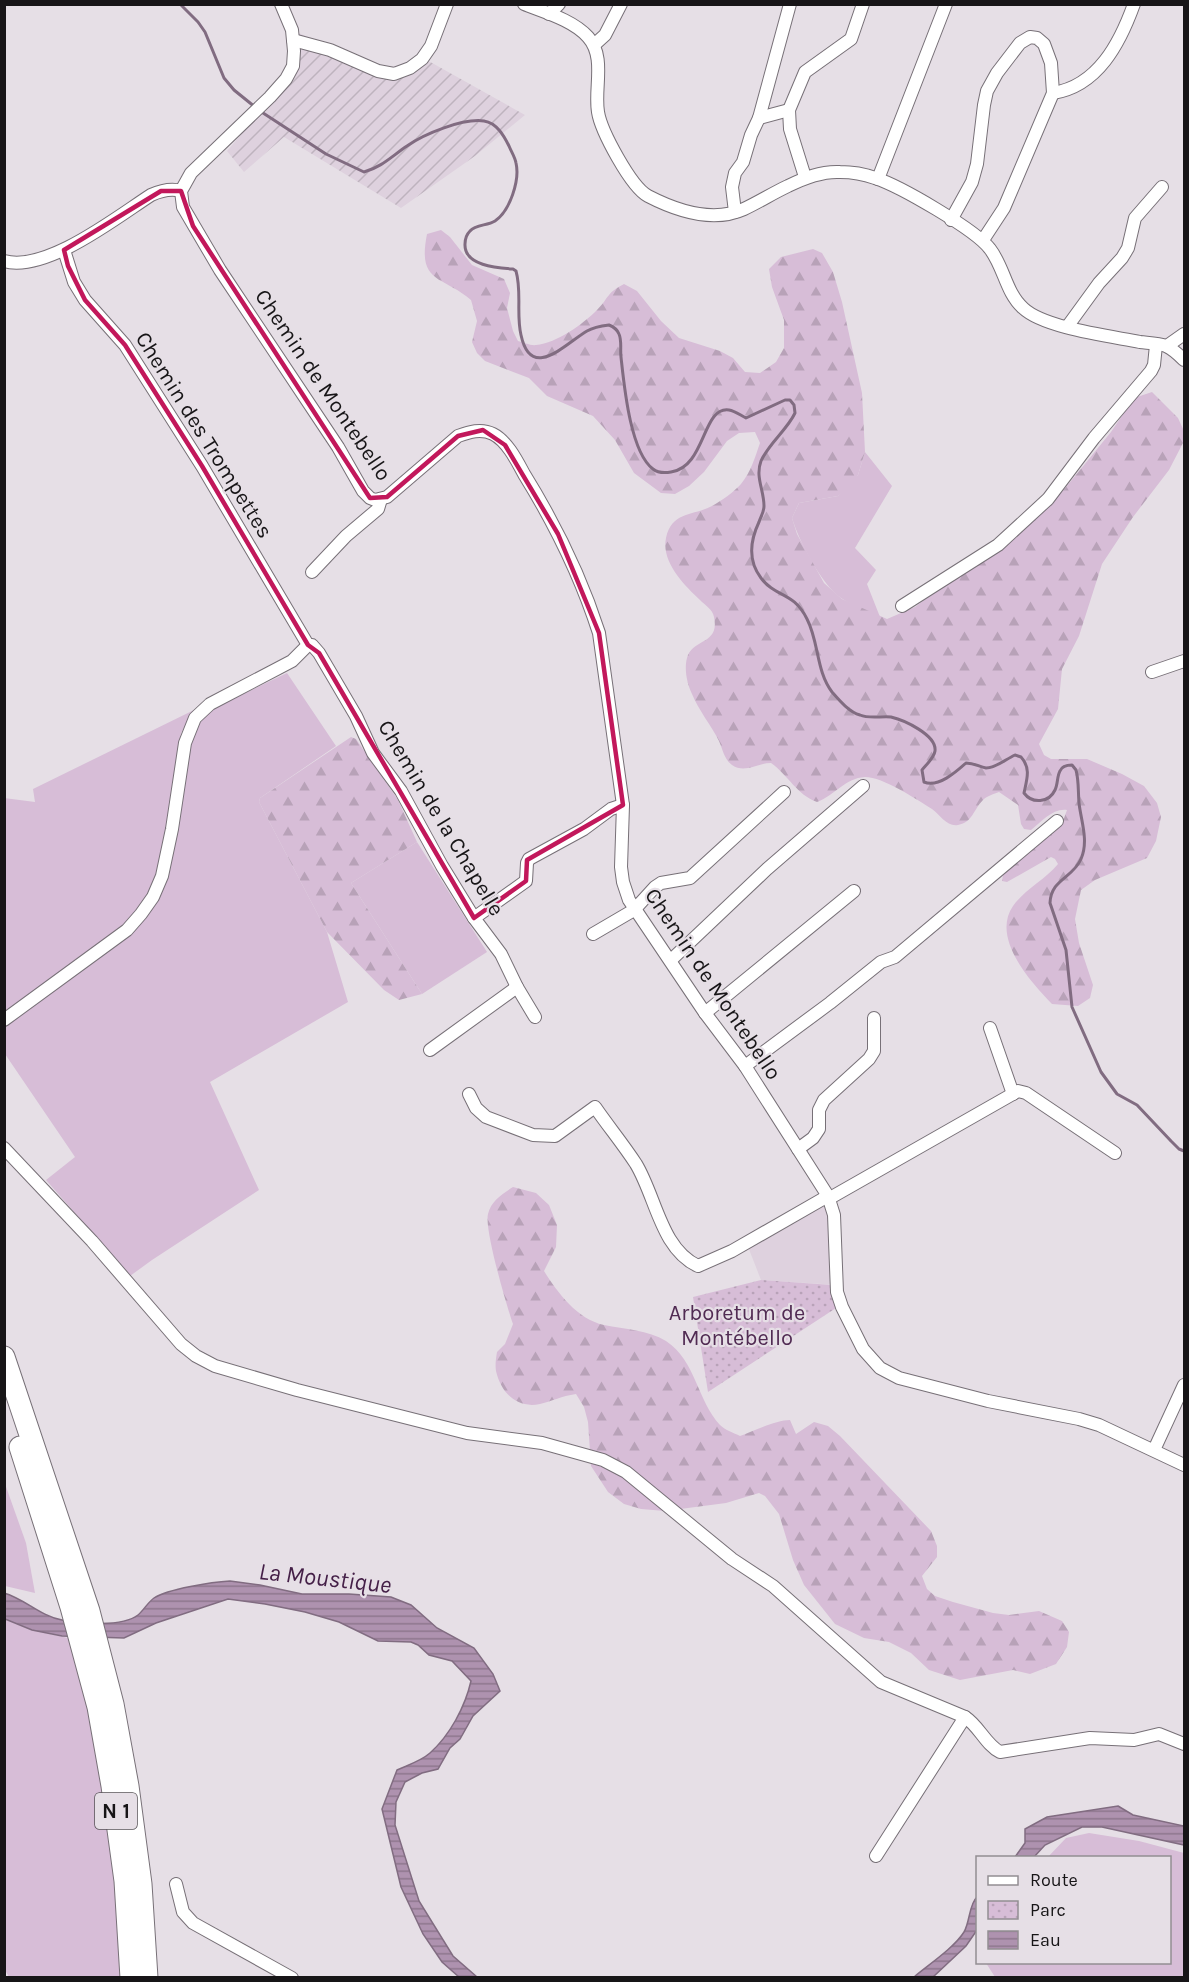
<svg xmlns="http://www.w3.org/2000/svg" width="1189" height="1982" font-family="Karla,sans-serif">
	<defs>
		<pattern id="industrial-furrows" width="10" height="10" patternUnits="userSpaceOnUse" patternTransform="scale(1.5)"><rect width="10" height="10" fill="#ded1de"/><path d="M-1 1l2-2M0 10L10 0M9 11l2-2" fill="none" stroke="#beb3be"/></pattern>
		<pattern id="forest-firs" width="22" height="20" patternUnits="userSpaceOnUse" patternTransform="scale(1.5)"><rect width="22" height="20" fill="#d7bdd7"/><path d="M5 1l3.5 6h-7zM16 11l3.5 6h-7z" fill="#b8a2b8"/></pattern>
		<pattern id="park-dots" width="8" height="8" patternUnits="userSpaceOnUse" patternTransform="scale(1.5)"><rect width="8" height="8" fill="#d7bdd7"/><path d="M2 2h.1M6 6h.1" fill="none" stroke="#b8a2b8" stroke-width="1.8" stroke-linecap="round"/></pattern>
		<pattern id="water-rules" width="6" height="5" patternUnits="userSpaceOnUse" patternTransform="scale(1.5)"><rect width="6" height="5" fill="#ae92af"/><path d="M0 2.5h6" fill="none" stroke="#8d768d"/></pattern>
	</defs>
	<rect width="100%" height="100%" fill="#e6dfe6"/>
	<!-- built -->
	<polygon fill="#ded1de" points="827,1194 837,1285 761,1280 745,1239"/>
	<!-- industrial -->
	<polygon fill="url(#industrial-furrows)" points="299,33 379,70 425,59 525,115 475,156 401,208 284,137 244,172 227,151 292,76 298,57"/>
	<!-- grass -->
	<g fill="#d7bdd7">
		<path d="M865 452 892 486 855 548 876 570 867 584 880 617C867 610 852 606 841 598 821 584 799 541 792 518L799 503 838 496 858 475Z"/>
		<polygon points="287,673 336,746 260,798 259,802 327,932 348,1002 210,1082 259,1190 152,1260 130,1276 46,1180 75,1157 5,1054 4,798 35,802 33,789 194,710 181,733 166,832 175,837 194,730 208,711"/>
		<polygon points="417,842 487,952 422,994 351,883"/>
		<polygon points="4,1481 26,1543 35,1593 5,1586"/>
		<path d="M4 1619 32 1630 73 1639C99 1751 115 1863 122 1977H9L5 1970Z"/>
		<polygon points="1089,1833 1139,1841 1184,1853 1184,1977 995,1977 986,1963 1170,1962 1170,1858 1048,1857 1066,1838"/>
	</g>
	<!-- forest -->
	<g fill="url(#forest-firs)">
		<path d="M441 230 450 237 472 265 504 279 510 293 507 308 513 331 518 341C523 342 531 346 536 345 557 343 583 324 597 310 609 298 606 293 624 284L637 291 661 321 679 338 720 351 733 358 745 372 760 373 776 362 784 348V320L772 287 769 269 781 257 813 249 822 253 833 272 842 302 862 393 865 452 858 475 851 486 838 496 799 503 792 518 797 534 824 583 842 599 887 619 915 607 1028 521 1062 492 1111 432 1134 398 1152 392 1178 418 1184 431V441L1169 470 1133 517 1102 564 1079 636 1062 669 1058 709 1039 744 1044 755 1051 759H1087L1122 774 1144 786 1157 803 1161 817 1156 841 1147 858 1095 880 1081 890 1075 919 1079 943 1093 985 1090 998 1078 1006 1052 1004C1030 981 991 938 1013 906 1025 889 1045 880 1058 864L1055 859 1051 857 1007 882 1002 881 1003 875 1063 821 1067 810C1053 808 1041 822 1031 830L1024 829 1021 824 1018 805 999 792C994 794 987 796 983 800 973 810 973 822 958 825 947 827 940 815 932 809 916 799 883 777 865 777 845 778 834 796 817 802 797 795 788 775 771 763 757 763 745 774 732 765 724 759 723 750 719 741 711 725 699 711 692 694 687 684 684 669 687 658 692 638 720 645 714 617 713 610 705 605 700 600 684 585 661 562 666 538 672 511 693 516 712 506 721 501 734 492 741 484 751 472 755 457 760 443L755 432 739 433 727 441 704 472 689 486 675 494 661 493 634 473 615 440 593 416 547 396 529 378 485 361 477 353 472 342 477 321 471 300C442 275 417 284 427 234Z"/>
		<polygon points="351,737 356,739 398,800 417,842 351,883 422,994 399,1000 384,990 327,932 259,802 260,798"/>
		<path d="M513 1187 536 1193 549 1205 557 1225 556 1247 544 1271C558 1293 577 1319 604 1325 625 1329 648 1330 666 1341 696 1361 697 1400 720 1425 725 1430 734 1433 740 1436 754 1431 776 1420 790 1420L796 1434 814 1422 828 1426 840 1436 931 1531 937 1546V1557L922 1576 927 1589 935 1596 953 1602 993 1613 1009 1615 1039 1611 1062 1621 1069 1632 1067 1647 1056 1664 1030 1674 1013 1670 960 1680 929 1670 911 1653 889 1642 864 1638 835 1624 804 1585 793 1560 779 1514 765 1496 759 1493 726 1503 665 1511 641 1509 624 1504 608 1492 591 1466 588 1422 584 1407 576 1394C561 1396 553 1401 540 1404 517 1409 501 1393 496 1371 495 1365 496 1358 497 1352L505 1344 513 1324C507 1307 484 1229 488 1214 491 1201 502 1194 513 1187Z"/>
	</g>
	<!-- park -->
	<polygon fill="url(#park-dots)" points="761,1280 832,1285 836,1308 708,1392 693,1297"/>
	<!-- water -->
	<g fill="url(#water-rules)" stroke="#816c81" stroke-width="1.5">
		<path d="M230 1581 260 1585 302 1594H349L391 1597 411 1605 437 1628 474 1648 493 1674 500 1691 473 1716 460 1739 450 1748 438 1769 422 1773 405 1782 396 1802 395 1825 419 1901 453 1956 477 1977H459L442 1962 423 1934 401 1887 382 1809 397 1770C408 1765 421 1761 430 1753 450 1735 465 1707 471 1681L452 1661 429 1655 418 1645 411 1642 378 1641 339 1622 305 1612 265 1604 228 1599 156 1623 124 1638 62 1636 32 1630 5 1619 4 1593C25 1599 40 1616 62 1620 80 1624 123 1627 138 1615 144 1610 148 1602 154 1598 168 1589 212 1582 230 1581Z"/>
		<polygon points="1118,1806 1133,1815 1184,1826 1184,1845 1102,1827 1082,1827 1045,1845 1034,1857 1015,1857 1025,1843 1025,1829 1047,1817"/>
		<path d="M977 1897V1930L966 1946 933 1977H914C928 1965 954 1948 964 1932 970 1922 969 1904 977 1897Z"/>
	</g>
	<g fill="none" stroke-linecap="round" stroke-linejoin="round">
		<!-- stream -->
		<g stroke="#816c81" stroke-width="3">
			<polyline points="180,4 198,22 205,32 224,78 234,90 255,107"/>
			<path d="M260 111 326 154 364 172C382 167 392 156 407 146 424 134 463 118 484 121 497 123 504 136 509 146 511 151 515 157 516 163 520 180 510 211 495 221 487 226 476 224 470 231 467 234 465 239 465 244 464 266 498 268 513 269L516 271C522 292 516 314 521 335 531 382 565 344 587 331 594 327 601 326 609 325 614 327 617 329 619 334 622 341 620 349 621 357 624 384 630 452 653 469 658 473 665 473 671 472 706 467 702 406 729 410 735 411 740 415 746 418L785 400H790L794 405 795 413C787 430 769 443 761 461 755 477 764 490 764 506 764 512 761 516 759 522 750 541 748 561 761 578 776 598 793 591 807 619 819 642 816 671 832 692 839 700 849 712 860 715 869 719 881 716 891 717 904 720 937 735 935 751 934 758 926 765 922 770L924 782C938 788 956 772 966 763 975 763 979 767 986 768 996 768 1006 759 1015 755L1021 757C1031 768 1027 779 1024 793 1032 804 1049 803 1055 790 1058 784 1057 776 1060 771 1062 766 1068 765 1072 765L1076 770C1079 781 1078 792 1079 803 1081 821 1089 841 1081 859 1073 878 1051 879 1050 903L1066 950 1072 1007 1101 1072 1117 1094 1137 1105 1171 1141 1179 1149 1184 1151"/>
		</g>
		<defs>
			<g id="street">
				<path d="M281 4 292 30 294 51 293 66 286 79 270 97 191 173 181 191 183 207 220 270 338 447 363 491 370 498 375 500 387 497 458 436C469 432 481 428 493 434 507 441 517 461 524 474 555 524 581 577 599 633L623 805 621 867 623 882 629 900 705 1013 745 1066 828 1196 834 1215 837 1292 842 1307 863 1349 880 1368 899 1378 988 1401 1079 1419 1099 1425 1184 1465"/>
				<path d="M524 4C544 12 573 20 588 37 606 57 594 88 598 112 601 131 631 187 648 196 677 211 713 223 744 209 759 202 773 193 788 186 804 178 821 171 840 172 851 172 864 174 875 178 900 186 976 230 990 249 1004 267 1006 293 1023 308 1044 328 1110 336 1140 342 1148 343 1158 343 1166 346 1173 349 1179 355 1184 360"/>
				<polyline points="549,14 559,4"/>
				<polyline points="293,40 330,50 378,71 394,74 410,68 422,59 431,46 447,4"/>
				<polyline points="594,45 605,35 621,4"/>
				<path d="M1053 93C1098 86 1120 43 1134 4"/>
				<polyline points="759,118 789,110"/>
				<polyline points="805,177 790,129 789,110 805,72 851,39 863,4"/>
				<polyline points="878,179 946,4"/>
				<polyline points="735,212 732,187 735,173 743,162 751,135 759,118 790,4"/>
				<polyline points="951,220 972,182 977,164 984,105 987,91 997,73 1020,43 1030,37 1037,38 1044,44 1051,63 1053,93 1004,208 983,240"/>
				<polyline points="64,250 74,282 85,300 125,345 202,466 308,645"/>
				<path d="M4 261C46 273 117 217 151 195 160 191 171 188 181 191"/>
				<polyline points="1067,327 1099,283 1122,258 1128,248 1135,218 1162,187"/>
				<polyline points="1167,346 1184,334"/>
				<polyline points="312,572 346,536 378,509 381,499"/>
				<polyline points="902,606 998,545 1048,499 1094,438 1151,371 1154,365 1156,345"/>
				<polyline points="308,645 312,645 319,653 356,716 373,753 401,791 442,866 474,918 501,954 517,987 535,1017"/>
				<polyline points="1152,672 1184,661"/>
				<polyline points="474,918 526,881 527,863 529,859 584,829 611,809 623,805"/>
				<polyline points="593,934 634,910 655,887 661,883 690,878 784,792"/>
				<polyline points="671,960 767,869 863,786"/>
				<polyline points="705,1013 854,891"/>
				<polyline points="4,1020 127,930 141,914 153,897 162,876 172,829 185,743 195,718 210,704 292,661 308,645"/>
				<polyline points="990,1028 1013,1094"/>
				<polyline points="430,1050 517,987"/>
				<polyline points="745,1066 830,1003 881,962 895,957 1057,821"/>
				<path d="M469 1094 476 1108 486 1117 533 1135 555 1136 595 1107C608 1126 623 1144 636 1164 656 1197 661 1249 698 1266L732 1251 828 1196"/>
				<path d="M4 1148 92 1241 181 1344 196 1356 215 1366 297 1390 467 1433 542 1443 603 1460 626 1472 732 1559 773 1586 881 1682 965 1717C979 1726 986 1745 1000 1752L1090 1738 1134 1740 1159 1734 1184 1744"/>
				<polyline points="798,1149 813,1138 819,1129 819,1110 824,1100 869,1059 874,1051 874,1018"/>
				<polyline points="830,1198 1018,1091 1026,1093 1115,1153"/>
				<polyline points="1154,1450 1184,1385"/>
				<polyline points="876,1856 965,1717"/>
				<polyline points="176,1884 183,1912 193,1923 292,1978"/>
			</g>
			<g id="highway">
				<polyline points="4,1357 89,1611 113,1704 128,1786 141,1884 147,1978"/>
				<polyline points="20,1447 71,1607 98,1707 112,1786 125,1881 131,1978"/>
			</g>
		</defs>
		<!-- street casing -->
		<use href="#street" stroke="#777077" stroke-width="14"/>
		<!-- highway casing -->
		<use href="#highway" stroke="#777077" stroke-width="23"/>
		<!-- street -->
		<use href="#street" stroke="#fff" stroke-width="12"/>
		<!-- highway -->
		<use href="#highway" stroke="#fff" stroke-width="21"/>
	</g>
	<!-- marked area -->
	<path fill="none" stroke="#c2185b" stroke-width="4.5" stroke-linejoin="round" d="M161 191H181L193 226 370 498 387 497 458 436 483 430 505 445 558 534 599 633 623 805 527 860 526 881 474 918 319 653 308 645 202 466 125 345 85 300 68 266 64 250Z"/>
	<g text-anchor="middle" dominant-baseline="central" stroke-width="4.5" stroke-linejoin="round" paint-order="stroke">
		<!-- shield labels -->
		<rect fill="#e6dfe6" stroke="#555255" stroke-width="1.5" x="95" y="1793" width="42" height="36" rx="4.5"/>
		<g font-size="21" font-weight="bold" fill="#171517">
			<text x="116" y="1811">N 1</text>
		</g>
		<!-- street labels -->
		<g font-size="22" fill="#171517" stroke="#e6dfe6">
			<text transform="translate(323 385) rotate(56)">Chemin de Montebello</text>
			<text transform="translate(204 435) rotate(58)">Chemin des Trompettes</text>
			<text transform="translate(441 818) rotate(59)">Chemin de la Chapelle</text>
			<text transform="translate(713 984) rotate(56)">Chemin de Montebello</text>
		</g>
		<!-- park labels -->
		<g font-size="22" fill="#512b53" stroke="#e6dfe6">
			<text x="737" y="1313">Arboretum de<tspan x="737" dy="25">Montébello</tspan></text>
		</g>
		<!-- water labels -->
		<g font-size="24" font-style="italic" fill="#452048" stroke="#e6dfe6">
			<text transform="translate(325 1578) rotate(6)">La Moustique</text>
		</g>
	</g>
	<!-- border -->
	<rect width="1189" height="1982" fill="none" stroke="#171517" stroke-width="12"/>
	<!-- legend -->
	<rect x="976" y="1856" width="195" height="108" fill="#e6dfe6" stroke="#938e93" stroke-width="1.5"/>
	<rect x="988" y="1876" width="30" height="9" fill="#ffffff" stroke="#938e93" stroke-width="1.5"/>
	<text x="1030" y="1886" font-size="18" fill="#171517">Route</text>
	<rect x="988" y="1901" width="30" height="18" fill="url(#park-dots)" stroke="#938e93" stroke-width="1.5"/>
	<text x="1030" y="1916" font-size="18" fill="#171517">Parc</text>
	<rect x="988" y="1931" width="30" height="18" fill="url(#water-rules)" stroke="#938e93" stroke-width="1.5"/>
	<text x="1030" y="1946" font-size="18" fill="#171517">Eau</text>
</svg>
